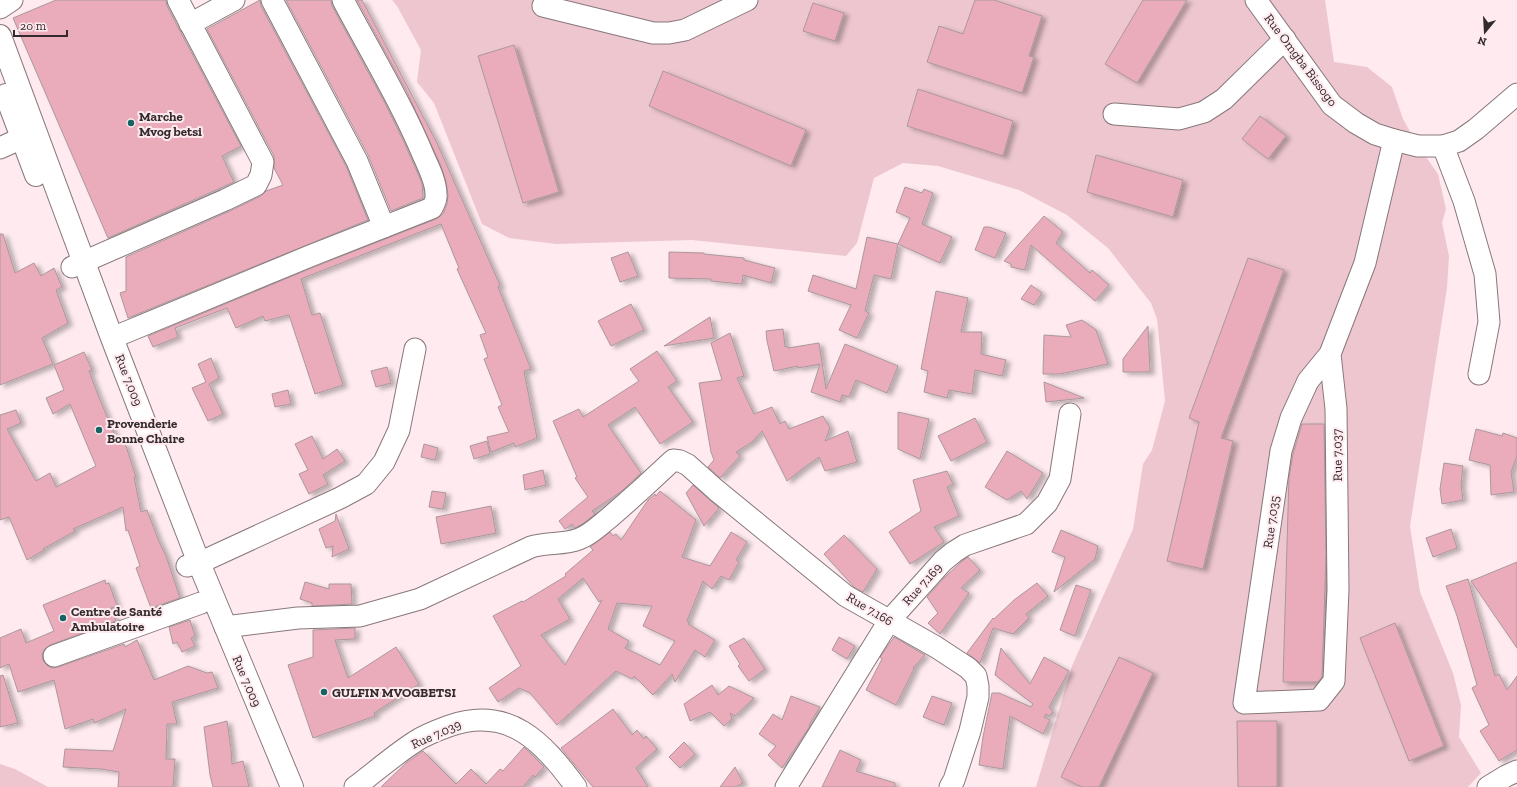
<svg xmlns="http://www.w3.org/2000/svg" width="1517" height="787" font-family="'Zilla Slab',serif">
	<defs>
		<filter id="shadow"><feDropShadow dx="4.5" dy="2.5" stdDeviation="2" flood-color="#0004"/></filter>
	</defs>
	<rect width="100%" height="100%" fill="#feeaef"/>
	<!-- green -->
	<g fill="#edc6cf">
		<polygon points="392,0 1325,0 1334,62 1367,67 1392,87 1403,119 1418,146 1438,174 1446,209 1442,223 1449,256 1447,288 1410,526 1420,592 1453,673 1461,705 1459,737 1481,773 1469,786 1467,787 1036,787 1072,666 1133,529 1143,464 1152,450 1165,401 1157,319 1151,303 1108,248 1067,215 1019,190 938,166 903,163 874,178 857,243 846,256 692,240 556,244 509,238 482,224 434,103 417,82 421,50 397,6"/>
		<polygon points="0,764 15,769 48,787 0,787"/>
	</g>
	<!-- building -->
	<g fill="#eaacbb" stroke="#aa989c" fill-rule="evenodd" filter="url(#shadow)">
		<polygon points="56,0 166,0 167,6 179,29 241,146 222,156 234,182 108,238 13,18"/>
		<polygon points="260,0 261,6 346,166 368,220 128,318 120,293 126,291 126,257 230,211 261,196 266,191 283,185 274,168 274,156 207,29"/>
		<polygon points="286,0 331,0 332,6 385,103 404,142 422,183 423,198 391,211 368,155"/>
		<polygon points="357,0 362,0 437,143 500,285 498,287 531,369 524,371 537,438 515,447 514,443 491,452 487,437 509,432 498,407 502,405 484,359 488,357 480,335 486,333 457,269 459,268 441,224 301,279 312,315 320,313 343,385 315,394 289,315 265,321 263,316 236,328 227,308 175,328 178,337 153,347 148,336 314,267 436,219 443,214 447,204 448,195 446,182 441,166 407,92"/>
		<polygon points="975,0 994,0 1042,16 1029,56 1034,57 1022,93 927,62 939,26 963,34"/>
		<polygon points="1143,0 1187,0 1137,83 1105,64"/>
		<polygon points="813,3 844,13 835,41 803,31"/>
		<polygon points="514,45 559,192 523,203 478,56"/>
		<polygon points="663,71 806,130 791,166 649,106"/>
		<polygon points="918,89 1013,121 1003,156 907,126"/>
		<polygon points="1260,116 1286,136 1268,159 1242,139"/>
		<polygon points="1096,155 1183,180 1173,217 1087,192"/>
		<polygon points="905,187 922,193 924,189 933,193 922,224 952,237 940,263 898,244 910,218 896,212"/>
		<polygon points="1044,216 1063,232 1056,243 1090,273 1092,270 1109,285 1095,301 1031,245 1025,270 1011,267 1011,264 1004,261"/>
		<polygon points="984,227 989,227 1006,233 995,258 975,250"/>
		<polygon points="0,234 3,234 15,273 34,263 41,276 54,268 62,287 56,290 68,323 42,338 53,364 0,385"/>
		<polygon points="867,237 898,244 891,279 874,275 865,311 869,313 857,338 839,330 851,305 808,291 813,275 856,289"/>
		<polygon points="628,252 638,276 620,282 611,258"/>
		<polygon points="669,252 704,253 704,254 744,258 744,260 775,268 771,283 743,275 742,284 711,281 711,279 669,278"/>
		<polygon points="1248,258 1284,270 1221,438 1233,441 1203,569 1167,561 1199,422 1189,418"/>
		<polygon points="1031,285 1042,293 1034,305 1021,299"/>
		<polygon points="936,291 968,298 961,332 982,332 981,354 1006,360 1002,376 975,370 972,394 949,390 947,398 924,392 928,371 921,369"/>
		<polygon points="631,304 644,330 611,346 598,321"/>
		<polygon points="710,317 714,338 664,346"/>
		<polygon points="1082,320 1096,330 1108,364 1060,374 1043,374 1044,335 1071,337 1066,325"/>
		<polygon points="1148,326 1150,372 1123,372 1123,359"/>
		<polygon points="783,329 785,347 787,346 788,348 819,343 826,389 845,344 898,366 887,393 856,380 849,397 842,395 840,402 811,392 820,364 798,368 798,366 774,371 767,341 766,331"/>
		<polygon points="730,333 744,376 737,378 754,414 772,407 780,424 785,421 789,429 823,416 830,428 825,441 848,431 857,462 825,471 819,457 802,469 787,481 762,431 752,442 736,452 740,456 720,478 708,467 714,460 711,452 699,383 722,380 711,343"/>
		<polygon points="657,351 677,381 668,387 693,422 660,444 635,407 608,425 641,473 622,491 592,511 595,514 584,523 575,528 572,524 565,529 559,521 588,497 575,478 577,477 553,421 579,409 583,417 639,381 630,369"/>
		<polygon points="84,352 92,370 89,371 98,395 119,445 125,443 136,477 134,477 141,512 147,510 158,539 166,556 180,598 151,608 136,568 140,566 128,530 126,531 123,507 73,529 75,531 43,549 44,550 27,560 9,517 0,520 0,415 16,410 21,423 7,429 36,481 50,473 56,487 96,466 70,404 53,414 46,398 64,390 54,365"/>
		<polygon points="211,358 219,378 209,384 223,414 208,421 192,388 206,382 198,364"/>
		<polygon points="387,367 391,383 376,387 371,371"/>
		<polygon points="1044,382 1084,398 1046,402"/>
		<polygon points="288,390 291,404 275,407 272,394"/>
		<polygon points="898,412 929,419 920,459 898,449"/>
		<polygon points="975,418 987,442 951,461 938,436"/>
		<polygon points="1302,424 1324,424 1326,555 1322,677 1318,682 1283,682 1289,477 1293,454"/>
		<polygon points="1476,429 1502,436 1503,433 1517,438 1517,456 1511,472 1514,492 1491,495 1490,465 1469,460"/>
		<polygon points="312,436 323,459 337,449 345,461 323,475 328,484 309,494 299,474 308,470 295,444"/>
		<polygon points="487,441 490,454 474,459 470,446"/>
		<polygon points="424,444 438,448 435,460 421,457"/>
		<polygon points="1007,451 1043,473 1027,499 1021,491 1007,500 985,487"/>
		<polygon points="1444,463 1463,466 1461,485 1463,500 1442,504 1440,489"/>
		<polygon points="543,470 546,485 525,490 523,475"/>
		<polygon points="947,471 953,484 947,487 959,516 934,527 944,542 910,564 889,532 921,511 913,480"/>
		<polygon points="693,485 719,508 704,526 686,493"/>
		<polygon points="432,491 446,493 443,509 429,507"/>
		<path d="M660 491 696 520 682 557 710 566 731 532 747 542 736 560 739 562 729 580 721 576 712 589 703 581 687 621 689 622 688 624 715 640 705 657 695 650 675 682 672 674 653 695 634 676 632 679 616 671 557 725 530 693 519 688 498 702 489 688 521 666 493 616 522 601 523 602 566 576 565 574 593 550 590 547 610 532 613 536 616 534 621 540 648 500 655 494 656 496ZM583 578 599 602 602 600 565 665 541 635 570 619 558 599ZM617 603 652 606 643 626 675 641 660 665 625 648 629 641 608 629Z"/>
		<polygon points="491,506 496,533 441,544 436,517"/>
		<polygon points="336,514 349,549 332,557 333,546 326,548 319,529 335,521"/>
		<polygon points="1451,529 1457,548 1433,557 1426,538"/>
		<polygon points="1061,530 1098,546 1095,559 1054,592 1065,557 1052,552"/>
		<polygon points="844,535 877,569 863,592 855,588 824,554"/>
		<polygon points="968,557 980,570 961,588 969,593 940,634 928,623 938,613 927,597 945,577 961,562"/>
		<polygon points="1517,562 1517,648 1471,581"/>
		<polygon points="1468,579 1495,676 1499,674 1507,690 1517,676 1517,750 1499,761 1480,731 1489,725 1472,688 1477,685 1457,616 1446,586"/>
		<polygon points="105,580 106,584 109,583 117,606 111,608 116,621 50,645 45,649 42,654 43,660 47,665 52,668 58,667 124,644 125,647 137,640 154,680 188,666 207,673 212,672 218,688 172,702 177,724 167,724 166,759 175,759 173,787 118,787 119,772 101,769 63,767 65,749 113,751 126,709 94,723 93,719 65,729 54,680 18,692 9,664 0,668 0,638 21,629 26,643 54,631 43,605"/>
		<polygon points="305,582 329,589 329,584 351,584 352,604 312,606 312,603 300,599"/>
		<polygon points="1037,583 1048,596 1026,614 1029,618 1013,634 993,628 980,663 967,653 993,618 994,619 1014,600"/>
		<polygon points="1076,585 1091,590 1075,636 1060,630"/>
		<polygon points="190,620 195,636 191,638 195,646 182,652 177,642 173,644 169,627"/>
		<polygon points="1395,623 1444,746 1409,761 1360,638"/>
		<polygon points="355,628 355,639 335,640 348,678 396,647 419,684 374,713 375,716 313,738 288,665 313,657 313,630"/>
		<polygon points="839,637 855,646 847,659 832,650"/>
		<polygon points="894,637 925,655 913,668 914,669 896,705 866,690 882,659 880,657"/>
		<polygon points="744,638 765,669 749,681 738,666 740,664 729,646"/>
		<polygon points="1001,648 1030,684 1044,657 1069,671 1049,707 1053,712 1049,716 1046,714 1044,717 1050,720 1043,734 1010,716 1003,769 979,765 983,737 992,693 999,693 1031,707 1033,704 995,675"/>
		<polygon points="1119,657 1153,673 1099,787 1082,787 1061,777"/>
		<polygon points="3,675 18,723 0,727 0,676"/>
		<polygon points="712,685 718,695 729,686 754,698 735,716 730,713 732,719 724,726 710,712 690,721 684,704"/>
		<polygon points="791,696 820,707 809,725 810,726 782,768 768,755 776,746 759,734 773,714 782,720"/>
		<polygon points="932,696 952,703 944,725 923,717"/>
		<polygon points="613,709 632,735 637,730 644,739 646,736 657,749 636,768 648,787 593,787 561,748"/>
		<polygon points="227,721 231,749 232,764 243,761 249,787 213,787 210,775 204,727"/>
		<polygon points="1237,721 1277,721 1277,787 1238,787"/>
		<polygon points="684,742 695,754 680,768 669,757"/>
		<polygon points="524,747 544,767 535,777 533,775 523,787 381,787 406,763 423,751 456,784 471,769 486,784 500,769 503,771"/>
		<polygon points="840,750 861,760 856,771 895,783 895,787 822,787"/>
		<polygon points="735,767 743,783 735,787 720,787"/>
	</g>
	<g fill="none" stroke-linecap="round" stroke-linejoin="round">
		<defs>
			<g id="minor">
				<polyline points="272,0 357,161 384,227"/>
				<polyline points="1256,0 1332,105 1356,123 1375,134 1394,140 1418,146 1443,146 1459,141 1476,129 1517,94"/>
				<polyline points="543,6 653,33 669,33 685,30 747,0"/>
				<polyline points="0,8 12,0"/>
				<polyline points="190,24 234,0"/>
				<polyline points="1114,114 1179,119 1204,112 1224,99 1285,39"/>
				<polyline points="1443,146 1464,201 1485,274 1489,322 1479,374"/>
				<polyline points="0,148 22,138"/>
				<polyline points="72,267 225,200 256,185 261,175 263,162 178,0"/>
				<path d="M112 338 310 256 432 208C434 204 437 200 436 194 436 182 429 168 424 157 402 104 370 51 343 0"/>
				<polyline points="1330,354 1308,381 1291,418 1281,451 1244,703 1319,700 1334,681 1338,590 1336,409 1330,354 1365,263 1394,140"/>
				<polyline points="187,566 199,563 340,498 366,484 384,462 399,430 415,349"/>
				<path d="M225 627 298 618 360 616 420 599 531 547C546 542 564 545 579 539 590 535 600 525 609 518 631 499 652 480 673 460L680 461 688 465 716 490 846 596 936 647 968 668 976 676 978 686V697L970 731 954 780 950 787"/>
				<polyline points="54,656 201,603"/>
				<path d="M355 787C375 772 394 755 416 741 425 735 438 730 449 726 509 705 543 742 576 787"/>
				<polyline points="786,787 889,621 943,561 954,552 965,545 1026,524 1047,503 1060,479 1070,414"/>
				<polyline points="1488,787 1506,776 1517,771"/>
			</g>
			<g id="major">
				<polyline points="0,36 112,338 199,563 292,787"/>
				<polyline points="6,95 36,175"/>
			</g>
		</defs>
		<!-- minor casing -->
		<use href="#minor" stroke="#88777b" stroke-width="23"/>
		<!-- major casing -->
		<use href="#major" stroke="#88777b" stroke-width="24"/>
		<!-- minor -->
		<use href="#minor" stroke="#fff" stroke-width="21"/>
		<!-- major -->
		<use href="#major" stroke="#fff" stroke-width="22"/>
	</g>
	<!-- markers -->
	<g fill="#156463" stroke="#feeaef" stroke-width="1.5">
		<circle cx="131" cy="123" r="4"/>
		<circle cx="99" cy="430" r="4"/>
		<circle cx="63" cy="618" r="4"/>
		<circle cx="324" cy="692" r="4"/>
	</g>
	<g text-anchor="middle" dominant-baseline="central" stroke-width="4" stroke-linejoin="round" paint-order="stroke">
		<!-- street labels -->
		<g font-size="13" fill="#322a2c" stroke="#feeaef">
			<text transform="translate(1301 60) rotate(53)">Rue Omgba Bissogo</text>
			<text transform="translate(129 380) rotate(69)">Rue 7.009</text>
			<text transform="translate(1337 455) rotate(-91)">Rue 7.037</text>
			<text transform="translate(1271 522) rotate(-82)">Rue 7.035</text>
			<text transform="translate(922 584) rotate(-48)">Rue 7.169</text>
			<text transform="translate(870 609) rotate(31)">Rue 7.166</text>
			<text transform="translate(247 681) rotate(67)">Rue 7.009</text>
			<text transform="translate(436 734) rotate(-24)">Rue 7.039</text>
		</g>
		<!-- poi labels -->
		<g font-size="13" font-weight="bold" fill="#322a2c" stroke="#feeaef" text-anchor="start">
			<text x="139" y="116">Marche<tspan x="139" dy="15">Mvog betsi</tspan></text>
			<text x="107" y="423">Provenderie<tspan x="107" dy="15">Bonne Chaire</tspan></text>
			<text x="71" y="611">Centre de Santé<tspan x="71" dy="15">Ambulatoire</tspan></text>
			<text x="332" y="692">GULFIN MVOGBETSI</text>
		</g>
	</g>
	<!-- north arrow -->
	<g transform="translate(1485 32) rotate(198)" stroke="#feeaef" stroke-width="3" paint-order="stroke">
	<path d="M0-3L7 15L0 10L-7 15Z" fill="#322a2c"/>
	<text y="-6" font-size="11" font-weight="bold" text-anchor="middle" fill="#322a2c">N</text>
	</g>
	<!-- scale -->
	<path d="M14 30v6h53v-6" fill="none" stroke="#322a2c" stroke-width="2"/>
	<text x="20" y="30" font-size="12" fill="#322a2c" stroke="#feeaef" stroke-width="3" paint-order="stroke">20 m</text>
</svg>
